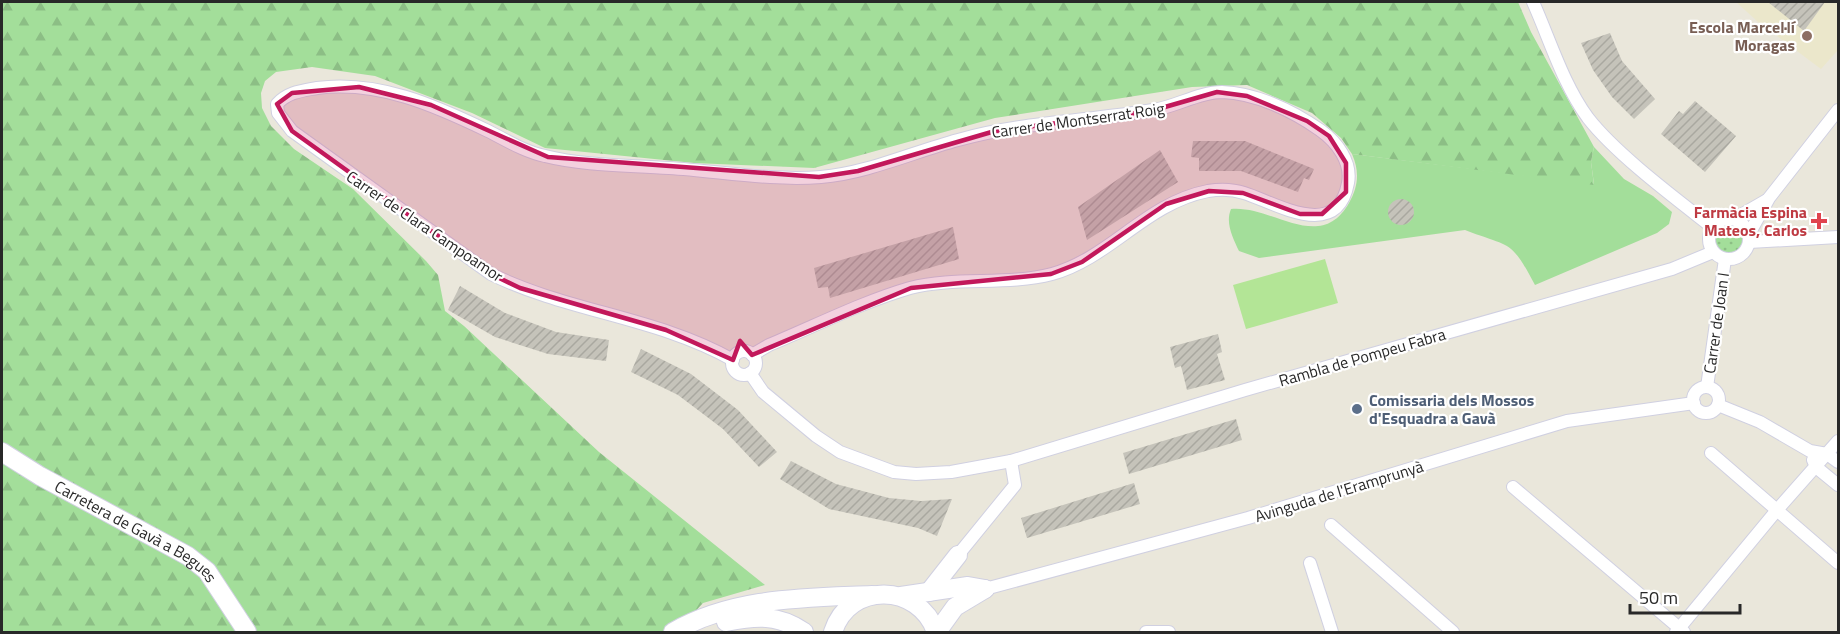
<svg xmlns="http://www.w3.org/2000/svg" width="1840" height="634" font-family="'Titillium Web',sans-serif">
	<defs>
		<pattern id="forest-firs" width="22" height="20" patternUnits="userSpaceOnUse" patternTransform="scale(1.5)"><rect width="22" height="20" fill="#a3de9a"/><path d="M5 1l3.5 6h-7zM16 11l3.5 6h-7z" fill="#8cbe85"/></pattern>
		<pattern id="garden-dots" width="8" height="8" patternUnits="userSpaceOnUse" patternTransform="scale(1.5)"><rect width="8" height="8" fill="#a3de9a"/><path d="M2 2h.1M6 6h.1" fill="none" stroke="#8cbe85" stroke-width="1.8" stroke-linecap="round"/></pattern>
		<pattern id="building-hatch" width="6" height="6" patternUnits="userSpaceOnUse" patternTransform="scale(1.5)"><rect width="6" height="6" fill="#c5c3ba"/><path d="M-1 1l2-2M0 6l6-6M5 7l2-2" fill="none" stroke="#a9a8a0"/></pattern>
	</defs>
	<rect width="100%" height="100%" fill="#eae7db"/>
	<!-- education -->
	<polygon fill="#ebe7cb" points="1736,2 1838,2 1838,50 1821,69 1757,21"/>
	<!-- grass -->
	<path fill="#a3de9a" d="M1594 147 1624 179 1653 196 1672 212 1669 224 1657 233 1535 285C1510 238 1511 248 1465 230L1259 258 1239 251C1233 238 1225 223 1231 209 1273 205 1320 254 1349 203 1358 187 1360 172 1352 154L1594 184 1591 162Z"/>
	<!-- forest -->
	<polygon fill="url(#forest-firs)" points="2,2 1518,2 1531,32 1594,147 1591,162 1594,185 1352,154 1341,138 1312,113 1247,85 1192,87 995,118 814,168 694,163 545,148 472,113 375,76 312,67 276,72 265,81 261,93 262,108 271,126 294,149 353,189 426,261 438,275 445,311 464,326 599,452 765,585 703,603 676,632 2,632"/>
	<!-- garden -->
	<circle fill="url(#garden-dots)" cx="1729" cy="238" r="15"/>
	<!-- pitch -->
	<polygon fill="#b3e596" points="1325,259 1338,303 1246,329 1233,285"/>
	<!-- building -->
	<g fill="url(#building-hatch)">
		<polygon points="1768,2 1825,2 1804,31"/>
		<polygon points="1610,33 1622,61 1655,99 1634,119 1612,97 1593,70 1581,43"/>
		<polygon points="1695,101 1736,136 1705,172 1661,134 1679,111 1683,114"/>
		<polygon points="1193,141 1245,141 1314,169 1309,180 1304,178 1298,192 1241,171 1199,171 1199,158 1191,157"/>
		<polygon points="1160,150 1178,182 1087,240 1078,207"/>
		<circle cx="1401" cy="212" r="13"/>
		<polygon points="953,227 959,259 830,298 828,287 818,288 814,268"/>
		<polygon points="460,286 505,313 556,332 609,340 606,361 548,354 495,337 448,310"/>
		<polygon points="1218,334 1222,352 1217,354 1225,380 1187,390 1181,366 1175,368 1170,347"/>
		<polygon points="641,349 691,374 738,410 777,452 759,467 723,429 678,395 631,372"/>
		<polygon points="1236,419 1242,440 1129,474 1123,453"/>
		<polygon points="791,461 836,484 889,498 921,501 952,499 937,536 918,528 829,509 780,479"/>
		<polygon points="1134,483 1140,504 1027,538 1021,518"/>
	</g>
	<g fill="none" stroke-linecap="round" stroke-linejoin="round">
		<defs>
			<g id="street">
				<path d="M1533 2C1550 40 1563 84 1588 118 1616 154 1675 198 1712 227"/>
				<circle cx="1729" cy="239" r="20"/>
				<polyline points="1734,219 1767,200"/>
				<polyline points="1749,234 1769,198 1838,110"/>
				<polyline points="1749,242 1838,237"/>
				<circle cx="744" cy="363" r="12"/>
				<path d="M733 360C657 317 568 312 491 274L292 131 278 113 277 104C288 92 301 91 317 88 378 80 434 105 488 131 506 140 525 152 545 156 585 166 628 165 669 168 719 171 771 181 821 177 868 173 913 152 958 140 1021 122 1089 121 1153 110 1175 107 1199 92 1222 92 1256 93 1293 111 1320 130 1337 142 1352 162 1348 183 1337 242 1276 203 1244 193 1232 189 1220 189 1208 191 1146 203 1110 258 1052 274 1006 286 956 276 910 288 862 302 815 326 769 345L752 355"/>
				<polyline points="750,373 763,392 816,436 840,452 894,472 916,474 951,472 1011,461 1245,390 1672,269 1713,252"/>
				<polyline points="1707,387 1725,259"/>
				<circle cx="1706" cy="400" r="13"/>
				<polyline points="1718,405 1760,422 1810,451 1827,454 1838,462"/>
				<polyline points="1711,453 1838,563"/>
				<polyline points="1813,460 1816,467 1838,485"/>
				<polyline points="1513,487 1684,632"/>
				<polyline points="1331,525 1453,632"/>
				<polyline points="958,555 1015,485 1011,461"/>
				<polyline points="1310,563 1332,632"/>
				<polyline points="985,589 1248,518 1567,421 1694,403"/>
				<polyline points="1146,632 1169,632"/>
				<polyline points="1676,632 1777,510 1838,441"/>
			</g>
			<g id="secondary">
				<path id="s1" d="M2 452 40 476 188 556 207 571 247 632"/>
				<polyline points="929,592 958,555"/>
				<polyline points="901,596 968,586 985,589"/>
				<path d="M726 622C756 616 778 614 804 632"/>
				<path d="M673 632C734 597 804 598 872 595"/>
				<path d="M833 632C849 581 919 583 936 632"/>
				<polyline points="937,632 955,607 985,589"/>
			</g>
		</defs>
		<!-- street casing -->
		<use href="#street" stroke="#d0d0e1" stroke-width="14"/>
		<!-- secondary casing -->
		<use href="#secondary" stroke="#d0d0e1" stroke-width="20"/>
		<!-- street -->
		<use href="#street" stroke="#fff" stroke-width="12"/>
		<!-- secondary -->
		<use href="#secondary" stroke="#fff" stroke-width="18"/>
	</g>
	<!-- marked area -->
	<path fill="#c2185b" fill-opacity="0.2" stroke="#c2185b" stroke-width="4.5" stroke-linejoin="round" d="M359 87 431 105 548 157 819 177 858 171 995 131 1151 111 1217 92 1247 96 1307 121 1329 136 1346 163V192L1322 214H1300L1243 193 1209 191 1166 204 1082 262 1051 274 911 288 752 355 740 341 733 360 666 330 520 288 491 274 292 131 277 104 292 93Z"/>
	<!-- markers -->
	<circle fill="#8d6e63" stroke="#fff" stroke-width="2" cx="1807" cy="36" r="6"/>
	<path fill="#e0444e" stroke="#fff" stroke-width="2" d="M1816 212h6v6h6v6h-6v6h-6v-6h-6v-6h6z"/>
	<circle fill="#5c6f8a" stroke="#fff" stroke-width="2" cx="1357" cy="409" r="6"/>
	<g text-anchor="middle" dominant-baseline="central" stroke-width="4.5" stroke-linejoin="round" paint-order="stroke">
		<!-- education labels -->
		<g font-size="16" font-weight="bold" fill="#785e54" stroke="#fff" text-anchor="end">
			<text x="1795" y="27">Escola Marcel·lí<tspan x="1795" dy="18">Moragas</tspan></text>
		</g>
		<!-- street labels -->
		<g font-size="16" fill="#282828" stroke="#fff">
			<text transform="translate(1078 120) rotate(-8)">Carrer de Montserrat Roig</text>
			<text transform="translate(425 226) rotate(34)">Carrer de Clara Campoamor</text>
			<text transform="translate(1716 323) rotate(-82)">Carrer de Joan I</text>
			<text transform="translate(1362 357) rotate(-16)">Rambla de Pompeu Fabra</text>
			<text transform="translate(1339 491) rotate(-17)">Avinguda de l'Eramprunyà</text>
			<text stroke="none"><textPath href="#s1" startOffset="156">Carretera de Gavà a Begues</textPath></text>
		</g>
		<!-- health labels -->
		<g font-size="16" font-weight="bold" fill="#be3a42" stroke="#fff" text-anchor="end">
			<text x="1807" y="212">Farmàcia Espina<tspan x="1807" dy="18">Mateos, Carlos</tspan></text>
		</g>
		<!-- service labels -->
		<g font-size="16" font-weight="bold" fill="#4e5e75" stroke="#fff" text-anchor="start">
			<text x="1369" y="400">Comissaria dels Mossos<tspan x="1369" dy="18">d'Esquadra a Gavà</tspan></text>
		</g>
	</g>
	<!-- border -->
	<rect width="1840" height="634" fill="none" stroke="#282828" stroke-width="6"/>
	<!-- scale -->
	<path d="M1630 604v9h110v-9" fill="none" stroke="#282828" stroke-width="3"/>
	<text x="1639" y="604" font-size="18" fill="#282828" stroke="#ffffff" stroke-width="4.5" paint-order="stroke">50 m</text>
</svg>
